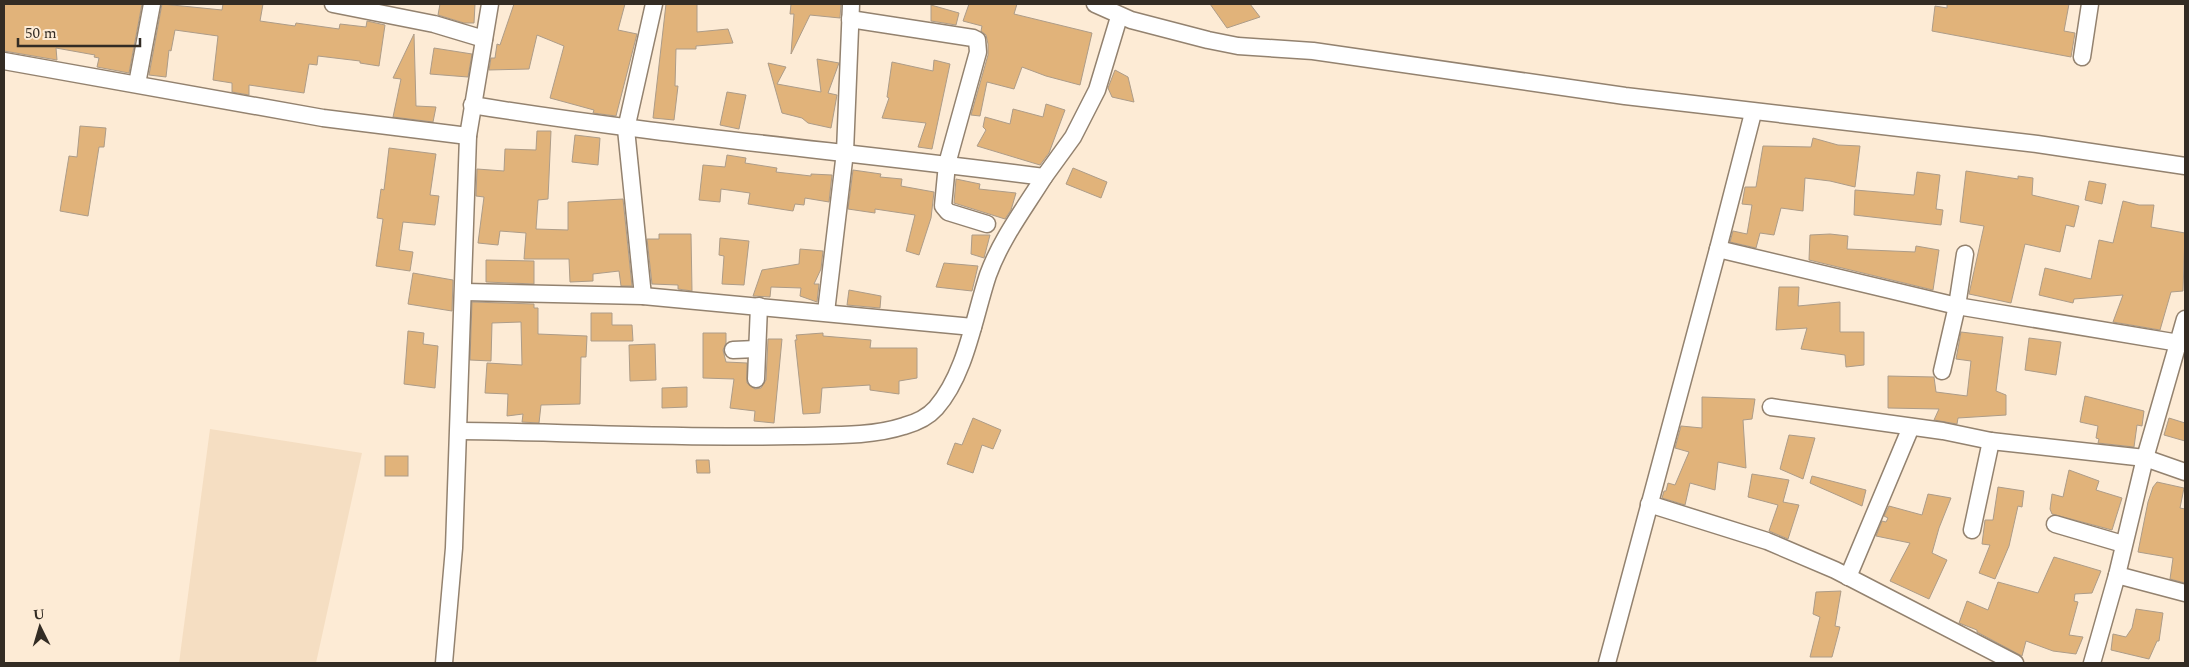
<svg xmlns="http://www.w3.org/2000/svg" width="2189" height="667" font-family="Spectral,serif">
	<rect width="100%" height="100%" fill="#fdebd5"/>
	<!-- built -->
	<polygon fill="#f5dec2" points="210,429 362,453 316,663 179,663"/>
	<!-- building -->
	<g fill="#e1b37a" stroke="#ad9c88">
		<polygon points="4,4 142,4 129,73 97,67 99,58 94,57 95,55 56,48 57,60 4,51"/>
		<polygon points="162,4 222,10 223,4 263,4 260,21 295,26 296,23 339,29 340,24 366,27 367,21 385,25 379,66 360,63 360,61 318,56 317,65 309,64 304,93 249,85 249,95 232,92 232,83 213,80 218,36 175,30 171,51 169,50 166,77 149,75"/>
		<polygon points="440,4 475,4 474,23 464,23 438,15"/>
		<polygon points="514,4 625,4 618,30 637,34 616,116 593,113 594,110 550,98 564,46 537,35 529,69 489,70 491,58 495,58 497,44 500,45"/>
		<polygon points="666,4 697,4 697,32 728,29 733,43 696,46 696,49 676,49 675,86 678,86 674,120 653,118"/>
		<polygon points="791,4 841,4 840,18 810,15 791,54 794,14 790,14"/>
		<polygon points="969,4 1017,4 1014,14 1092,33 1080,85 1046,76 1022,67 1014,89 987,82 980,116 971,115 988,55 988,44 986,35 981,31 982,26 963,21"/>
		<polygon points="1210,4 1250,4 1260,17 1227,28"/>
		<polygon points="1947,4 2069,4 2064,31 2075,33 2071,57 1932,31 1935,6 1947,8"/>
		<polygon points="931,5 959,13 956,25 931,21"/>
		<polygon points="414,34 416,106 436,107 433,122 393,117 401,79 393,78"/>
		<polygon points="434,48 472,54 468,77 430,74"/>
		<polygon points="817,59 839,63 828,93 837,95 831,128 808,123 802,118 782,113 768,63 786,67 777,84 821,92"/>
		<polygon points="934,60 950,64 932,149 918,147 926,123 882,118 889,98 887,97 892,62 933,71"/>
		<polygon points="1115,70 1128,77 1134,102 1112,97 1108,88"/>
		<polygon points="727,92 746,95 739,129 720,125"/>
		<polygon points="1046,104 1065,110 1049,153 1040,165 977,146 986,130 983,127 985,117 1010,124 1013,109 1043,117"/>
		<polygon points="80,126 106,128 104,147 99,147 88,216 60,211 69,156 77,157"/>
		<polygon points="537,131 551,131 548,199 538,200 536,229 568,230 568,202 623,199 632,286 621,286 619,271 593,274 593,281 570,282 569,259 524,259 526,233 500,231 498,245 478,243 484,197 476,196 477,169 504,171 505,149 536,150"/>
		<polygon points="575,135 600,138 598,165 572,162"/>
		<polygon points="1813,138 1838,145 1860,146 1855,187 1830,181 1805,178 1803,211 1781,208 1774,235 1760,233 1756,248 1730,242 1733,231 1747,234 1752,205 1742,204 1745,187 1756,187 1763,146 1811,147"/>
		<polygon points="389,148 436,154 430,195 439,196 435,225 403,222 399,250 413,252 410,271 376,266 383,219 377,218 381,189 384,190"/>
		<polygon points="727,155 746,158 745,163 777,168 776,172 811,176 811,174 832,175 829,202 805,198 804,205 795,204 793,211 748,204 750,193 721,189 720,202 699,200 703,165 725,167"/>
		<polygon points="1073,168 1107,182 1101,198 1066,184"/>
		<polygon points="853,170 881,174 880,177 902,179 901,186 934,192 931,218 919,255 906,251 915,215 875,209 875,213 848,209"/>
		<polygon points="1966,171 2018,179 2018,176 2033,178 2032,195 2079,206 2074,227 2066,225 2060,252 2025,244 2011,303 1969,294 1984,226 1960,222"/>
		<polygon points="1917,172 1940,175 1936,209 1943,210 1941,225 1854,215 1855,190 1914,195"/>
		<polygon points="956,179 980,184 979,189 1016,193 1011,210 1005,219 954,203"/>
		<polygon points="2089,181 2106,184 2102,204 2085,200"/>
		<polygon points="2123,201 2139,205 2154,205 2151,227 2185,233 2183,291 2171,292 2160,330 2113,322 2123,295 2074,299 2073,303 2039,295 2045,268 2091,279 2099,240 2113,243"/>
		<polygon points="659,234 691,234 692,291 678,289 678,285 652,284 647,239 659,239"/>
		<polygon points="1830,234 1848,236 1847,249 1915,252 1916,246 1939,250 1933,290 1809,260 1810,235"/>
		<polygon points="972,235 990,235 984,258 971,254"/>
		<polygon points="720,238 749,241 744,285 722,284 724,256 719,255"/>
		<polygon points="800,249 823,251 821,269 814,284 819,284 817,302 800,296 801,288 771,287 770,297 753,296 762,270 799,264"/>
		<polygon points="486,260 534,261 534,284 486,282"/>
		<polygon points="944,263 978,266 972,291 936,287"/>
		<polygon points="413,273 453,280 452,311 408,304"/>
		<polygon points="1779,287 1799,287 1798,306 1840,302 1840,332 1864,332 1864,365 1846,367 1845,355 1801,349 1807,328 1776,330"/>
		<polygon points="849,290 881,296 880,308 847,305"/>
		<polygon points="472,302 534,304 534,308 538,308 538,334 587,336 586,357 581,357 580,404 541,405 539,423 522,422 523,414 507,416 508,394 485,393 487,363 522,365 521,322 492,323 491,361 470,360"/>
		<polygon points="591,313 612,313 612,325 632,325 633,341 591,341"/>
		<polygon points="408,331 424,333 423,344 438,346 435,388 404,384"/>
		<polygon points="1961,332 2003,337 1996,391 2006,395 2006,415 1958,418 1957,424 1934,420 1939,409 1888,408 1888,376 1934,377 1936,392 1967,396 1971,361 1956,359"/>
		<polygon points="703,333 726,333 726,343 723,350 726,362 747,363 747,383 755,389 761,388 766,380 768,339 782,339 774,423 754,421 755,411 730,408 734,379 703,378"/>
		<polygon points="823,333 823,336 871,340 870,348 917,348 917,378 899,381 899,394 870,390 870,385 822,388 820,413 803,414 795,340 797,340 796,335"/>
		<polygon points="2029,338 2061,342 2056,375 2025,370"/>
		<polygon points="655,344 656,380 630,381 629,345"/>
		<polygon points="687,387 687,407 662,408 662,388"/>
		<polygon points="2085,396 2144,411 2142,426 2137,425 2134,447 2098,443 2099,439 2096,438 2098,426 2080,422"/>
		<polygon points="1702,397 1755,399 1752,419 1743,420 1746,468 1718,462 1715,490 1690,483 1685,505 1662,498 1664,491 1666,491 1668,483 1675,485 1689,452 1675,448 1681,426 1702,428"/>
		<polygon points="973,418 1001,430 993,449 982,445 973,473 947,464 955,443 962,445"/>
		<polygon points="2169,418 2185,423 2185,441 2164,435"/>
		<polygon points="1789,435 1815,438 1803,479 1780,469"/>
		<rect x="385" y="456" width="23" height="20"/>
		<polygon points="696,460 709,460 710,473 697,473"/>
		<polygon points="2069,470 2099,481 2096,490 2122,498 2112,530 2052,514 2050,509 2052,494 2063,497"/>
		<polygon points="1752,474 1789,480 1783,502 1799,505 1788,539 1769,531 1778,505 1748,497"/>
		<polygon points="1812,476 1866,490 1862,506 1810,483"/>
		<polygon points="2157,482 2184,488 2180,508 2185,509 2185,583 2170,579 2173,558 2138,552 2148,502 2153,487"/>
		<polygon points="1998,487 2024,491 2022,507 2018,506 2009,546 1995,579 1979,573 1990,545 1982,544 1985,520 1993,520"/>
		<polygon points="1928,494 1951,498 1939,528 1932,553 1947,560 1929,599 1890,581 1910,543 1876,536 1882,521 1886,522 1888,518 1884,516 1889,506 1922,515"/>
		<polygon points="2054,557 2101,571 2092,593 2075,594 2074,601 2078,602 2069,635 2083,637 2076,654 2053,651 2026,641 2022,656 1977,632 1977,630 1959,623 1967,601 1988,610 1998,582 2038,593"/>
		<polygon points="1841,591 1835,626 1840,627 1832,657 1810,657 1820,617 1813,614 1816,592"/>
		<polygon points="2136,609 2163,613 2159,641 2157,641 2149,659 2111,650 2113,634 2126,637 2132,628"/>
	</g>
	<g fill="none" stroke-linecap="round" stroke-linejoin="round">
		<defs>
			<g id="minor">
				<polyline points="333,4 434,24 484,39"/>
				<polyline points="1095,4 1131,20 1208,40 1238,46 1313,51 1625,96 2037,144 2185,166"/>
				<polyline points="850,19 973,38 977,40 978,52 947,164 943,206 948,212 987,224"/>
				<polyline points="2082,57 2090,4"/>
				<polyline points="4,61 323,118 468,136"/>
				<polyline points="137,84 152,4"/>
				<path d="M472 105C662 136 854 152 1044 177L1073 137 1097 90 1119 17"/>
				<polyline points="1718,249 1957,306 2185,344"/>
				<polyline points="464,292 643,296 973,327"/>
				<polyline points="643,296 626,129 654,4"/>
				<polyline points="826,312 845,152 851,4"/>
				<polyline points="733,350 756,349"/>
				<polyline points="1942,371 1957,306 1965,254"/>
				<polyline points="756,379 759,306"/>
				<polyline points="1771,407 1943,431 1991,441 2145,458 2185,472"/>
				<path d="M459 431C571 432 683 439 795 436 830 435 870 437 904 426 915 423 928 417 936 408 966 374 974 317 988 275 1001 239 1024 209 1044 177"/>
				<polyline points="1649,504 1767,541 1835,570 2015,663"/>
				<polyline points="2055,524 2123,544"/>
				<polyline points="1972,530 1991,441"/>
				<polyline points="2117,575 2185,593"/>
				<polyline points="1848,577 1911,427"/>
				<polyline points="444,663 454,548 468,136 490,4"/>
				<polyline points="1607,663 1718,249 1753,113"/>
				<polyline points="2092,663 2117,575 2145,458 2185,319"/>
			</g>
		</defs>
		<!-- minor casing -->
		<use href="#minor" stroke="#93826f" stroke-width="19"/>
		<!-- minor -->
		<use href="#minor" stroke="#fff" stroke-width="16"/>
	</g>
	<!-- border -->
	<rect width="2189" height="667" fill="none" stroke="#332c24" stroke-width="10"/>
	<!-- north arrow -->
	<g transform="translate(40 627) rotate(355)" stroke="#fdebd5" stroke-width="4" paint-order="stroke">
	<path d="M0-4L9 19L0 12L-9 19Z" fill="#332c24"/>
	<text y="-8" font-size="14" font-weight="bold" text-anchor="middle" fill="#332c24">U</text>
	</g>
	<!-- scale -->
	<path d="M18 38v8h122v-8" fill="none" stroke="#332c24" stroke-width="2.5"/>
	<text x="25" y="38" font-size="15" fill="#332c24" stroke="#fdebd5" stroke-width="4" paint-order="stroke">50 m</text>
</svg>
